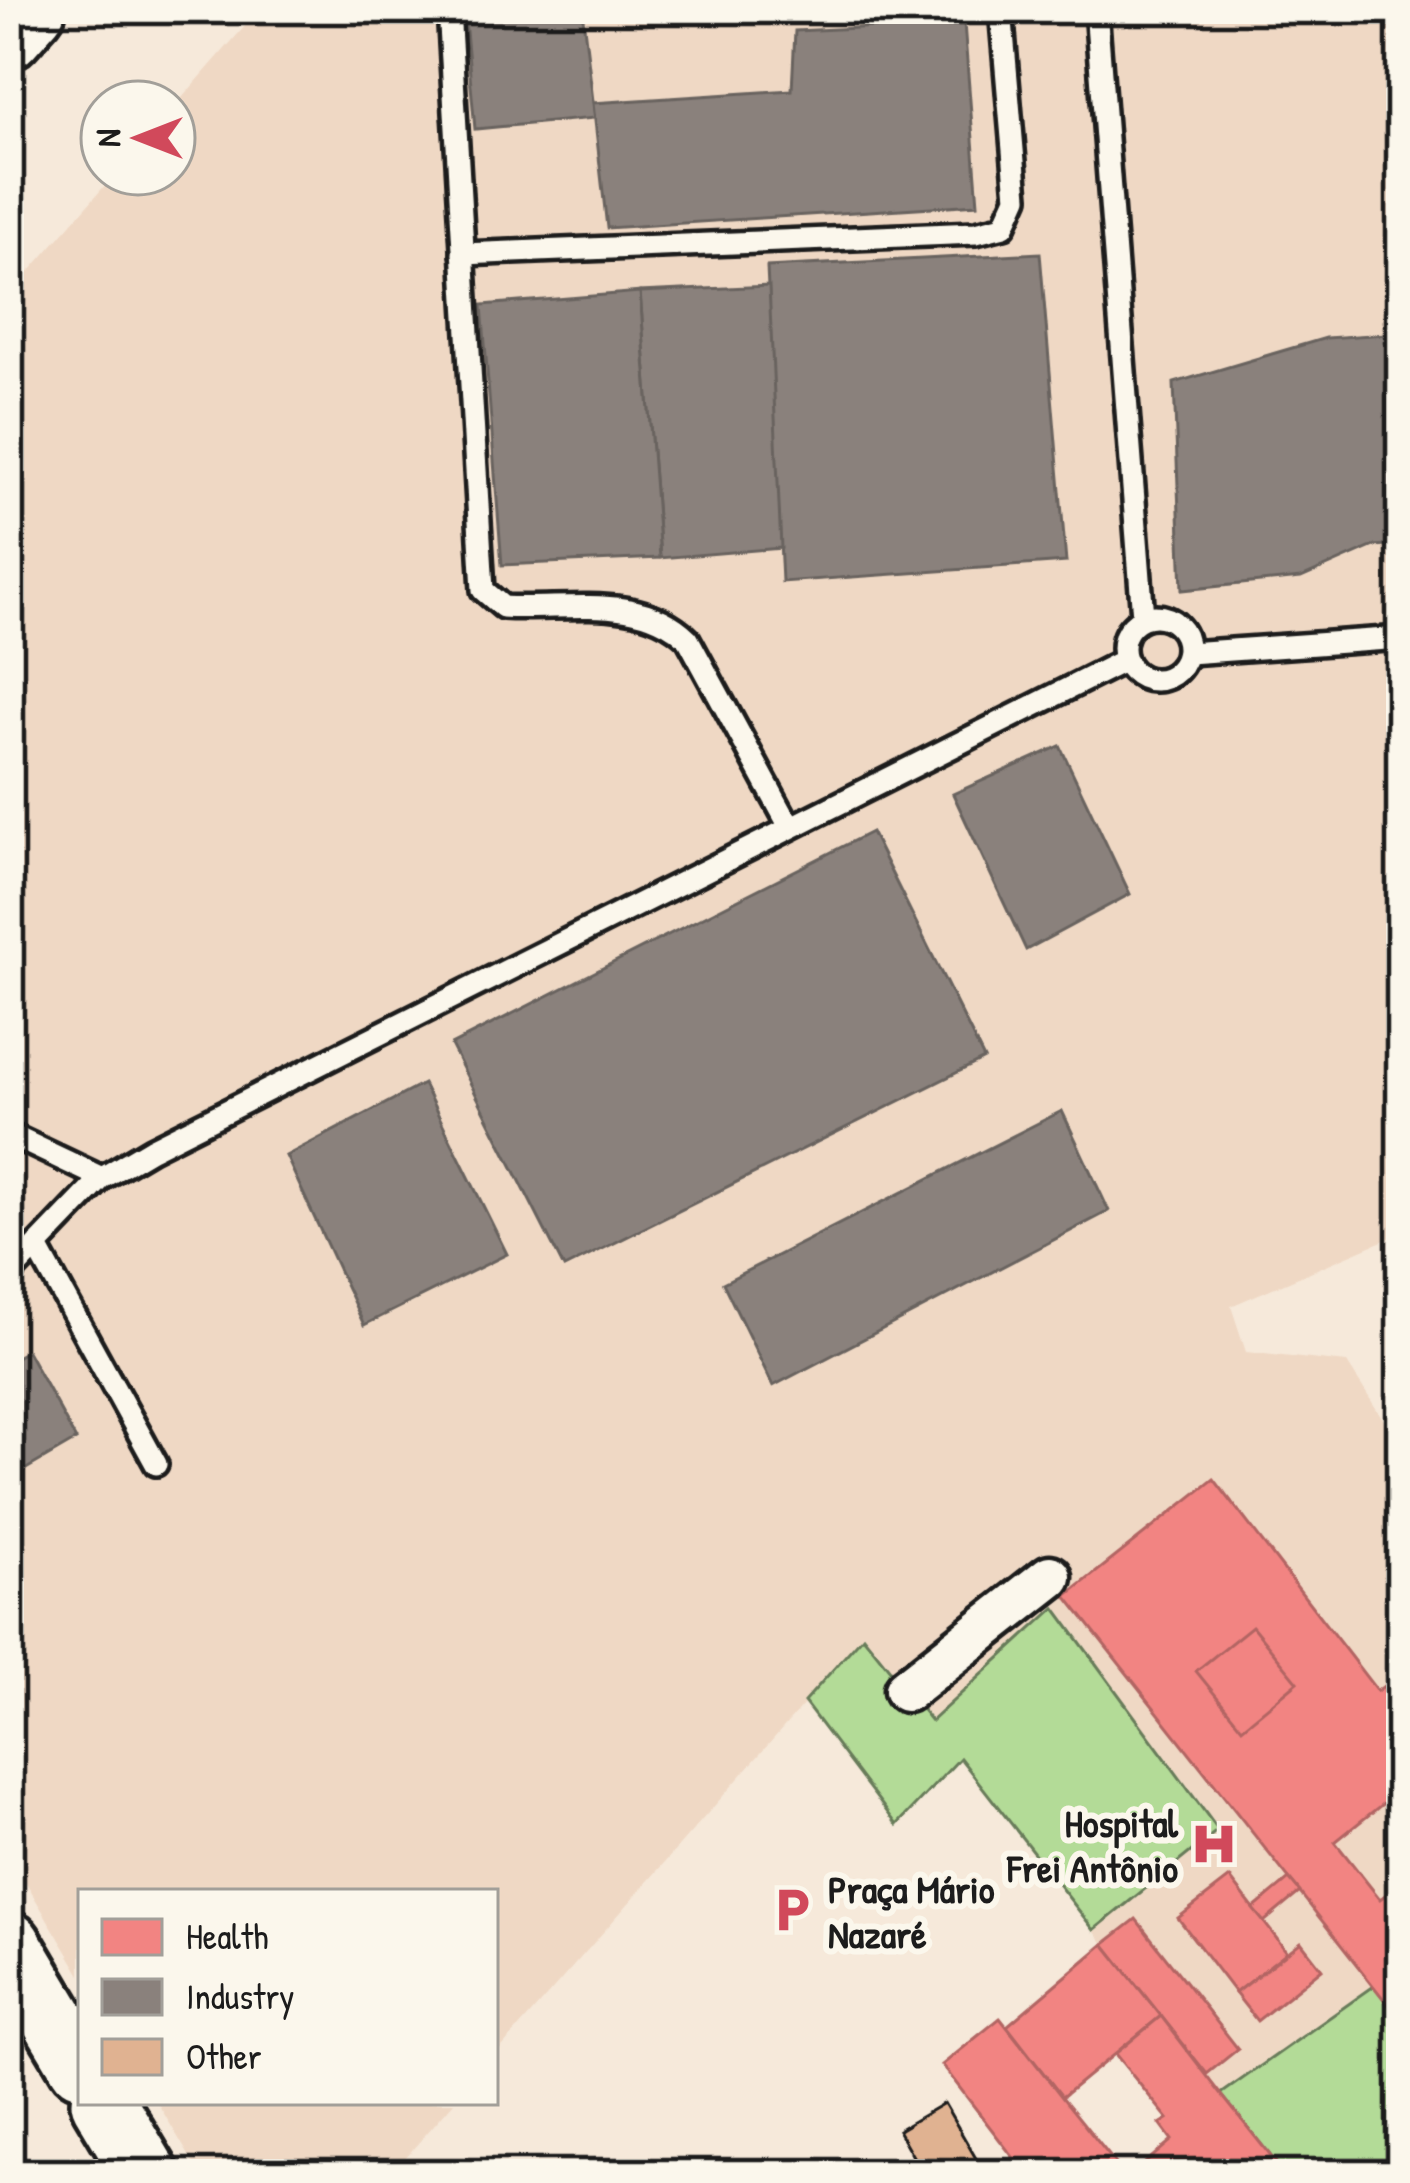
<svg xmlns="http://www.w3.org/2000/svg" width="1410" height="2183" font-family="'Patrick Hand',sans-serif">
	<rect width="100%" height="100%" fill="#f6e9da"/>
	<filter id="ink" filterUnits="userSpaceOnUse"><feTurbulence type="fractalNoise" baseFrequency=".00833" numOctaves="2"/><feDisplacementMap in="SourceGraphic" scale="24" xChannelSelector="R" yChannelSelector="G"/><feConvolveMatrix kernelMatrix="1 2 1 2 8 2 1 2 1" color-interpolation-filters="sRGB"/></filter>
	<g filter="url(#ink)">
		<!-- built -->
		<g fill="#efd8c4">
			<polygon points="260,9 1401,9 1401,1233 1231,1306 1246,1352 1347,1363 1401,1447 1401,2174 1285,2174 863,1637 495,2055 495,1892 81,1892 81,1975 9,1855 9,295 115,174 174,174 174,107"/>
			<polygon points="157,2102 454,2102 391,2174 200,2174"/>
		</g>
		<!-- green -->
		<g fill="#b3db97" stroke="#687c5a" stroke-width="3">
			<polygon points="1055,1608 1218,1830 1094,1930 960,1758 897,1825 804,1702 863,1636 931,1721"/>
			<polygon points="1374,1986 1401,2021 1401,2174 1285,2174 1221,2094"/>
		</g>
		<!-- health -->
		<g fill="#f28482" stroke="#b26563" stroke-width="3">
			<polygon points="1214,1479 1377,1691 1392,1680 1401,1693 1401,1702 1392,1710 1401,1722 1401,1822 1386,1801 1335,1842 1380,1899 1401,1883 1401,2021 1066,1596"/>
			<polygon points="1252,1626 1298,1682 1242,1728 1196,1671"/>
			<polygon points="1401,1665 1401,1693 1387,1675"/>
			<polygon points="1230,1878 1287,1952 1235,1993 1178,1918"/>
			<polygon points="1289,1879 1300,1892 1264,1922 1253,1909"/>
			<polygon points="1136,1919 1238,2049 1207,2074 1104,1944"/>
			<polygon points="1301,1942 1322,1969 1257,2021 1235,1993"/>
			<polygon points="1104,1944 1161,2016 1062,2097 1007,2026"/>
			<polygon points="1161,2016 1221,2094 1285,2174 1132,2174 1172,2140 1160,2124 1168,2119 1115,2054"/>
			<polygon points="1000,2018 1062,2097 1124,2174 1026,2174 942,2065"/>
		</g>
		<!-- industry -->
		<g fill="#8a817c" stroke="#69635f" stroke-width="3">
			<polygon points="464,9 582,9 595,118 475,129"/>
			<polygon points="964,23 978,204 607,228 593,103 792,90 795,31"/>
			<polygon points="1040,253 1066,562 782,582 767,267"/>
			<polygon points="769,286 781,548 660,558 640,292"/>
			<polygon points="640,292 660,558 502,565 482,305"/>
			<polygon points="1401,333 1401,544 1374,546 1301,578 1182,590 1174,383 1326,338"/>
			<polygon points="1060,746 1130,894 1026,950 953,794"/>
			<polygon points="871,832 984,1059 564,1268 451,1045"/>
			<polygon points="423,1084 507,1254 364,1325 286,1156"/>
			<polygon points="1062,1111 1109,1211 773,1386 723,1283"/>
			<polygon points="27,1351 76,1440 9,1479 9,1361"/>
		</g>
		<!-- building -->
		<polygon fill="#e0b291" stroke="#1c1c1c" stroke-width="3" points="944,2103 985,2174 923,2174 898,2130"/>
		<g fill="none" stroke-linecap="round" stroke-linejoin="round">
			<defs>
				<g id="lane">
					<path d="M449 9 483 590 503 607C564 611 641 592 688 639L790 827"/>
					<polyline points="1096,9 1143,617"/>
					<polyline points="463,254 976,233 1004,226 1017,197 1001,9"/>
					<circle cx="1155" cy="648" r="32"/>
					<polyline points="1188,653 1401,638"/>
					<polyline points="9,1134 102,1178"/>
					<polyline points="37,1247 156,1464"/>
					<polyline points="9,1275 102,1178 151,1149 1125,660"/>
				</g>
				<polyline id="street" points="906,1690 1050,1577"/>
				<g id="secondary">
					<polyline points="9,36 33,9"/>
					<polyline points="9,1944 81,2065"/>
					<polyline points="103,2102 146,2174"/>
				</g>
			</defs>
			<!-- lane casing -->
			<use href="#lane" stroke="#1c1c1c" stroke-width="30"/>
			<!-- street casing -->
			<use href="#street" stroke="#1c1c1c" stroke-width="51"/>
			<!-- secondary casing -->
			<use href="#secondary" stroke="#1c1c1c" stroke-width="72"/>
			<!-- lane -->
			<use href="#lane" stroke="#fbf7ec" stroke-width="21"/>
			<!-- street -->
			<use href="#street" stroke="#fbf7ec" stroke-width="42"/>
			<!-- secondary -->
			<use href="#secondary" stroke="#fbf7ec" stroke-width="63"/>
		</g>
	</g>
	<!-- icons -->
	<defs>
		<symbol id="hospital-bare" viewBox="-9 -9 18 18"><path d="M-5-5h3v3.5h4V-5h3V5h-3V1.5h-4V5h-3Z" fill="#d1495b" stroke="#fbf7ec" stroke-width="2.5" paint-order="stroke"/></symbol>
		<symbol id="parking-bare" viewBox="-9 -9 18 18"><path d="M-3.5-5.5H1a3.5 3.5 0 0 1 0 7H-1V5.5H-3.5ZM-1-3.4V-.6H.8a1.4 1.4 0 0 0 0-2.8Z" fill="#d1495b" stroke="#fbf7ec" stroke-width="2.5" paint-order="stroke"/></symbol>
	</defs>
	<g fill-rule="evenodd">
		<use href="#hospital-bare" x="1181" y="1811" width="66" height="66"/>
		<use href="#parking-bare" x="759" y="1877" width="66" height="66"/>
	</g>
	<g text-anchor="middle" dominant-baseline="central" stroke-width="12" stroke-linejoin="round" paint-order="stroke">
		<!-- poi labels -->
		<g font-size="39" font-weight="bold" fill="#1c1c1c" stroke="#fbf7ec" text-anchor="end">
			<text x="1178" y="1822">Hospital<tspan x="1178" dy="45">Frei Antônio</tspan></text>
			<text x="828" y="1888" text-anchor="start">Praça Mário<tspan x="828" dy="45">Nazaré</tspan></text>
		</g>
	</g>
	<!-- margin -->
	<rect width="1410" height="2183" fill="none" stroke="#fbf7ec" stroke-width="48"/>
	<rect x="24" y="24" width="1362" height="2135" fill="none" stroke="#1c1c1c" stroke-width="4.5" filter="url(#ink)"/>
	<!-- legend -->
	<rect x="78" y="1889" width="420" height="216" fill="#fbf7ec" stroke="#a29f99" stroke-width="3"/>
	<rect x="102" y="1919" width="60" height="36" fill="#f28482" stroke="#a29f99" stroke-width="3"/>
	<text x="186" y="1949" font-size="36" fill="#1c1c1c">Health</text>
	<rect x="102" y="1979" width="60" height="36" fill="#8a817c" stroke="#a29f99" stroke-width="3"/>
	<text x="186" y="2009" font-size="36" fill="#1c1c1c">Industry</text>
	<rect x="102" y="2039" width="60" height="36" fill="#e0b291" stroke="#a29f99" stroke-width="3"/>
	<text x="186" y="2069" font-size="36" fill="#1c1c1c">Other</text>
	<!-- north arrow -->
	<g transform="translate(138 138) rotate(270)"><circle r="57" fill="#fbf7ec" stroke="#a29f99" stroke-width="3"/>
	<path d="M0-9L21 45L0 30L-21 45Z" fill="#d1495b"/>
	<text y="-18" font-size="33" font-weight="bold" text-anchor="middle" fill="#1c1c1c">N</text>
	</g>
</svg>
